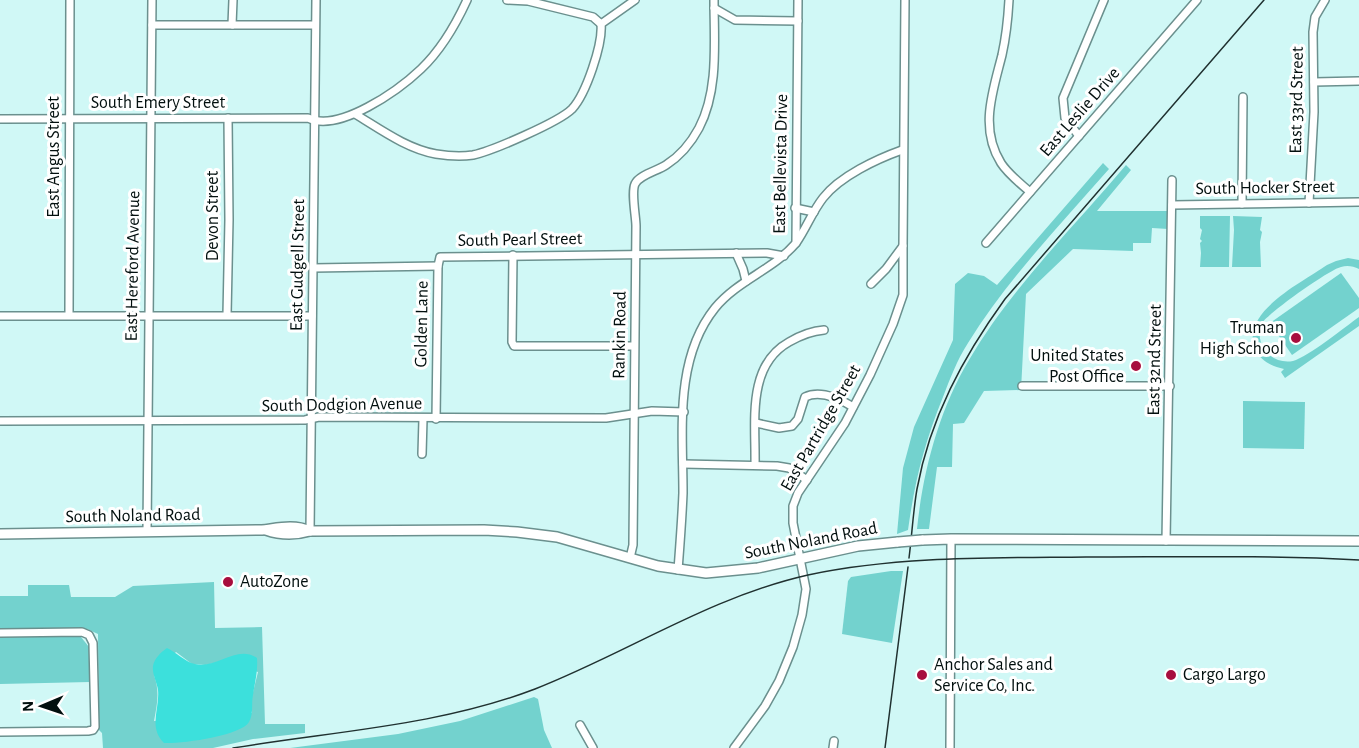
<svg xmlns="http://www.w3.org/2000/svg" width="1359" height="748" font-family="'Alegreya Sans',sans-serif">
	<rect width="100%" height="100%" fill="#d0f8f6"/>
	<!-- green -->
	<g fill="#73d2ce" fill-rule="evenodd">
		<path d="M1103 163 1109 169C1060 225 1007 280 968 343 957 360 950 379 943 397 924 444 915 480 908 530L897 534 903 468 914 427 953 340 955 284 968 273 984 276 997 285Z"/>
		<path d="M1126 165 1131 170 1097 211H1168V229L1152 228 1151 243H1133V251L1073 249 1026 294 1021 390 984 391 964 423 953 424 952 467H937L929 529H917C923 471 939 410 969 360 1011 288 1073 228 1126 165Z"/>
		<polygon points="1200,216 1230,216 1229,267 1200,267 1201,253 1200,243 1202,241 1200,239 1202,230 1200,228"/>
		<polygon points="1233,216 1262,217 1260,230 1262,232 1260,242 1261,267 1232,267 1234,230"/>
		<path d="M1348 258 1359 260V269C1353 266 1347 265 1341 267 1330 269 1267 314 1262 323 1258 332 1259 342 1265 350 1271 359 1282 363 1293 361 1308 357 1345 327 1359 317V326L1285 378 1281 372 1284 369C1271 366 1260 361 1255 348 1240 312 1303 282 1327 265L1336 261Z"/>
		<polygon points="1341,273 1359,298 1359,308 1292,355 1270,323"/>
		<polygon points="1243,401 1305,402 1304,449 1243,448"/>
		<polygon points="891,571 903,571 892,643 842,634 848,581 851,577"/>
		<path d="M214 582 215 628 262 627 265 724H305V733L253 739 213 748H103L102 733 99 730 98 634 87 629 0 628V596H28V585H69L71 597H115L133 586ZM176 652 192 664 206 665 218 662 258 672 252 696V713L154 721C157 705 160 692 154 675Z"/>
		<polygon points="0,637 81,637 89,647 90,682 0,684"/>
		<polygon points="534,697 538,699 544,730 552,748 290,748 398,734 460,721"/>
	</g>
	<!-- water -->
	<path fill="#3ce0dc" d="M167 648C176 652 185 662 195 664 217 669 237 644 257 658 258 672 255 681 253 695 251 704 254 713 249 722 241 736 180 744 164 743 148 727 160 709 158 690 157 682 152 674 153 666 154 659 161 652 167 648Z"/>
	<g fill="none" stroke-linecap="round" stroke-linejoin="round">
		<defs>
			<g id="minor">
				<polyline points="507,0 528,1 593,17 601,24"/>
				<path d="M1009 0C1008 18 1006 37 1002 55 993 91 979 128 1001 163 1008 174 1020 183 1030 192"/>
				<polyline points="714,8 735,20 798,21"/>
				<polyline points="152,25 315,25"/>
				<polyline points="232,25 233,0"/>
				<polyline points="1314,82 1359,81"/>
				<path d="M355 114C380 129 407 149 436 154 448 156 461 157 473 155 492 151 559 122 572 109 586 94 603 44 601 24L635 0"/>
				<path d="M0 119 308 118C339 133 399 90 421 69 441 50 456 24 467 0"/>
				<polyline points="1079,136 1065,118 1063,98 1104,0"/>
				<polyline points="1309,203 1314,112 1313,32 1315,17 1325,0"/>
				<polyline points="1242,204 1243,97"/>
				<polyline points="1172,205 1359,202"/>
				<polyline points="795,208 814,212"/>
				<path d="M796 243C806 229 812 212 823 198 840 176 877 159 902 150"/>
				<polyline points="986,243 1197,0"/>
				<polyline points="736,253 743,269 746,281"/>
				<polyline points="513,255 512,342 514,346 634,346"/>
				<polyline points="313,268 438,266"/>
				<polyline points="871,284 886,269 903,246 905,0"/>
				<polyline points="69,315 70,0"/>
				<polyline points="227,315 229,220 228,118"/>
				<polyline points="0,316 312,316"/>
				<polyline points="1022,386 1170,386"/>
				<polyline points="436,419 438,266 440,257 767,253 784,256"/>
				<polyline points="0,421 305,420 319,417 606,418 652,411 684,412"/>
				<path d="M756 423 779 428 792 426 798 419 805 397C820 390 840 399 853 407"/>
				<polyline points="422,454 423,419"/>
				<polyline points="683,464 777,466 789,468 807,480"/>
				<path d="M755 465C756 423 746 366 789 342 801 335 811 331 824 330"/>
				<polyline points="310,531 316,0"/>
				<polyline points="147,532 152,0"/>
				<polyline points="1166,541 1172,180"/>
				<path d="M630 558 633 545 636 226C636 217 631 192 635 184 639 175 657 171 666 165 680 156 691 143 699 128 719 90 714 41 714 0"/>
				<path d="M678 570C680 544 682 519 683 493 683 431 674 359 715 308 738 280 773 270 796 243L798 0"/>
				<polyline points="0,633 82,632 89,635 93,643 95,727 93,730 88,731 0,732"/>
				<polyline points="580,725 593,748"/>
				<polyline points="734,748 765,706 779,681 793,647 802,615 806,589 793,523 793,506 798,493 845,423 870,375 893,324 903,295 903,246"/>
				<polyline points="833,748 834,741"/>
				<polyline points="950,748 951,539"/>
			</g>
			<g id="major">
				<path d="M266 530C280 535 296 535 310 531L484 530 517 532 557 537 658 566 706 573 758 568 858 546 898 542"/>
				<path d="M0 534 262 530C279 528 294 524 310 531"/>
				<polyline points="922,540 951,539 1359,541"/>
			</g>
		</defs>
		<!-- minor casing -->
		<use href="#minor" stroke="#6b908e" stroke-width="10"/>
		<!-- major casing -->
		<use href="#major" stroke="#6b908e" stroke-width="12"/>
		<!-- minor -->
		<use href="#minor" stroke="#fff" stroke-width="7"/>
		<!-- major -->
		<use href="#major" stroke="#fff" stroke-width="9"/>
		<!-- rail -->
		<g stroke="#203130" stroke-width="1.5">
			<path d="M909 558C912 535 913 512 917 489 930 418 963 357 1005 299L1264 0"/>
			<path d="M233 748C335 731 438 726 535 689 627 653 710 597 808 575 899 556 993 558 1086 557 1177 557 1268 555 1359 560"/>
			<polyline points="885,748 908,567"/>
		</g>
		<defs>
			<polyline id="major-bridge" points="898,542 922,540"/>
		</defs>
		<!-- major-bridge casing -->
		<use href="#major-bridge" stroke="#6b908e" stroke-width="12" stroke-linecap="butt"/>
		<!-- major-bridge -->
		<use href="#major-bridge" stroke="#fff" stroke-width="9"/>
	</g>
	<!-- markers -->
	<g fill="#a70e3e" stroke="#fff" stroke-width="2">
		<circle cx="1296" cy="338" r="6"/>
		<circle cx="1136" cy="366" r="6"/>
		<circle cx="228" cy="582" r="6"/>
		<circle cx="922" cy="675" r="6"/>
		<circle cx="1171" cy="675" r="6"/>
	</g>
	<g text-anchor="middle" dominant-baseline="central" stroke-width="6" stroke-linejoin="round" paint-order="stroke">
		<!-- street labels -->
		<g font-size="18" fill="#020f0e" stroke="#fff">
			<text transform="translate(1297 100) rotate(-89)">East 33rd Street</text>
			<text x="158" y="103">South Emery Street</text>
			<text transform="translate(1080 112) rotate(-49)">East Leslie Drive</text>
			<text transform="translate(54 157) rotate(-90)">East Angus Street</text>
			<text transform="translate(781 164) rotate(-89)">East Bellevista Drive</text>
			<text transform="translate(1265 188) rotate(-1)">South Hocker Street</text>
			<text transform="translate(213 216) rotate(-90)">Devon Street</text>
			<text transform="translate(520 240) rotate(-1)">South Pearl Street</text>
			<text transform="translate(298 265) rotate(-89)">East Gudgell Street</text>
			<text transform="translate(133 266) rotate(-89)">East Hereford Avenue</text>
			<text transform="translate(422 324) rotate(-89)">Golden Lane</text>
			<text transform="translate(620 335) rotate(-89)">Rankin Road</text>
			<text transform="translate(1155 360) rotate(-89)">East 32nd Street</text>
			<text transform="translate(342 405) rotate(-1)">South Dodgion Avenue</text>
			<text transform="translate(821 428) rotate(-60)">East Partridge Street</text>
			<text transform="translate(133 516) rotate(-1)">South Noland Road</text>
			<text transform="translate(811 541) rotate(-11)">South Noland Road</text>
		</g>
		<!-- poi labels -->
		<g font-size="18" fill="#020f0e" stroke="#fff" text-anchor="start">
			<text x="1284" y="328" text-anchor="end">Truman<tspan x="1284" dy="21">High School</tspan></text>
			<text x="1124" y="356" text-anchor="end">United States<tspan x="1124" dy="21">Post Office</tspan></text>
			<text x="240" y="582">AutoZone</text>
			<text x="934" y="665">Anchor Sales and<tspan x="934" dy="21">Service Co, Inc.</tspan></text>
			<text x="1183" y="675">Cargo Largo</text>
		</g>
	</g>
	<!-- north arrow -->
	<g transform="translate(42 706) rotate(268)" stroke="#ffffff" stroke-width="4.5" paint-order="stroke">
	<path d="M0-4.5L10 22L0 15L-10 22Z" fill="#020f0e"/>
	<text y="-9" font-size="16" font-weight="bold" text-anchor="middle" fill="#020f0e">N</text>
	</g>
</svg>
